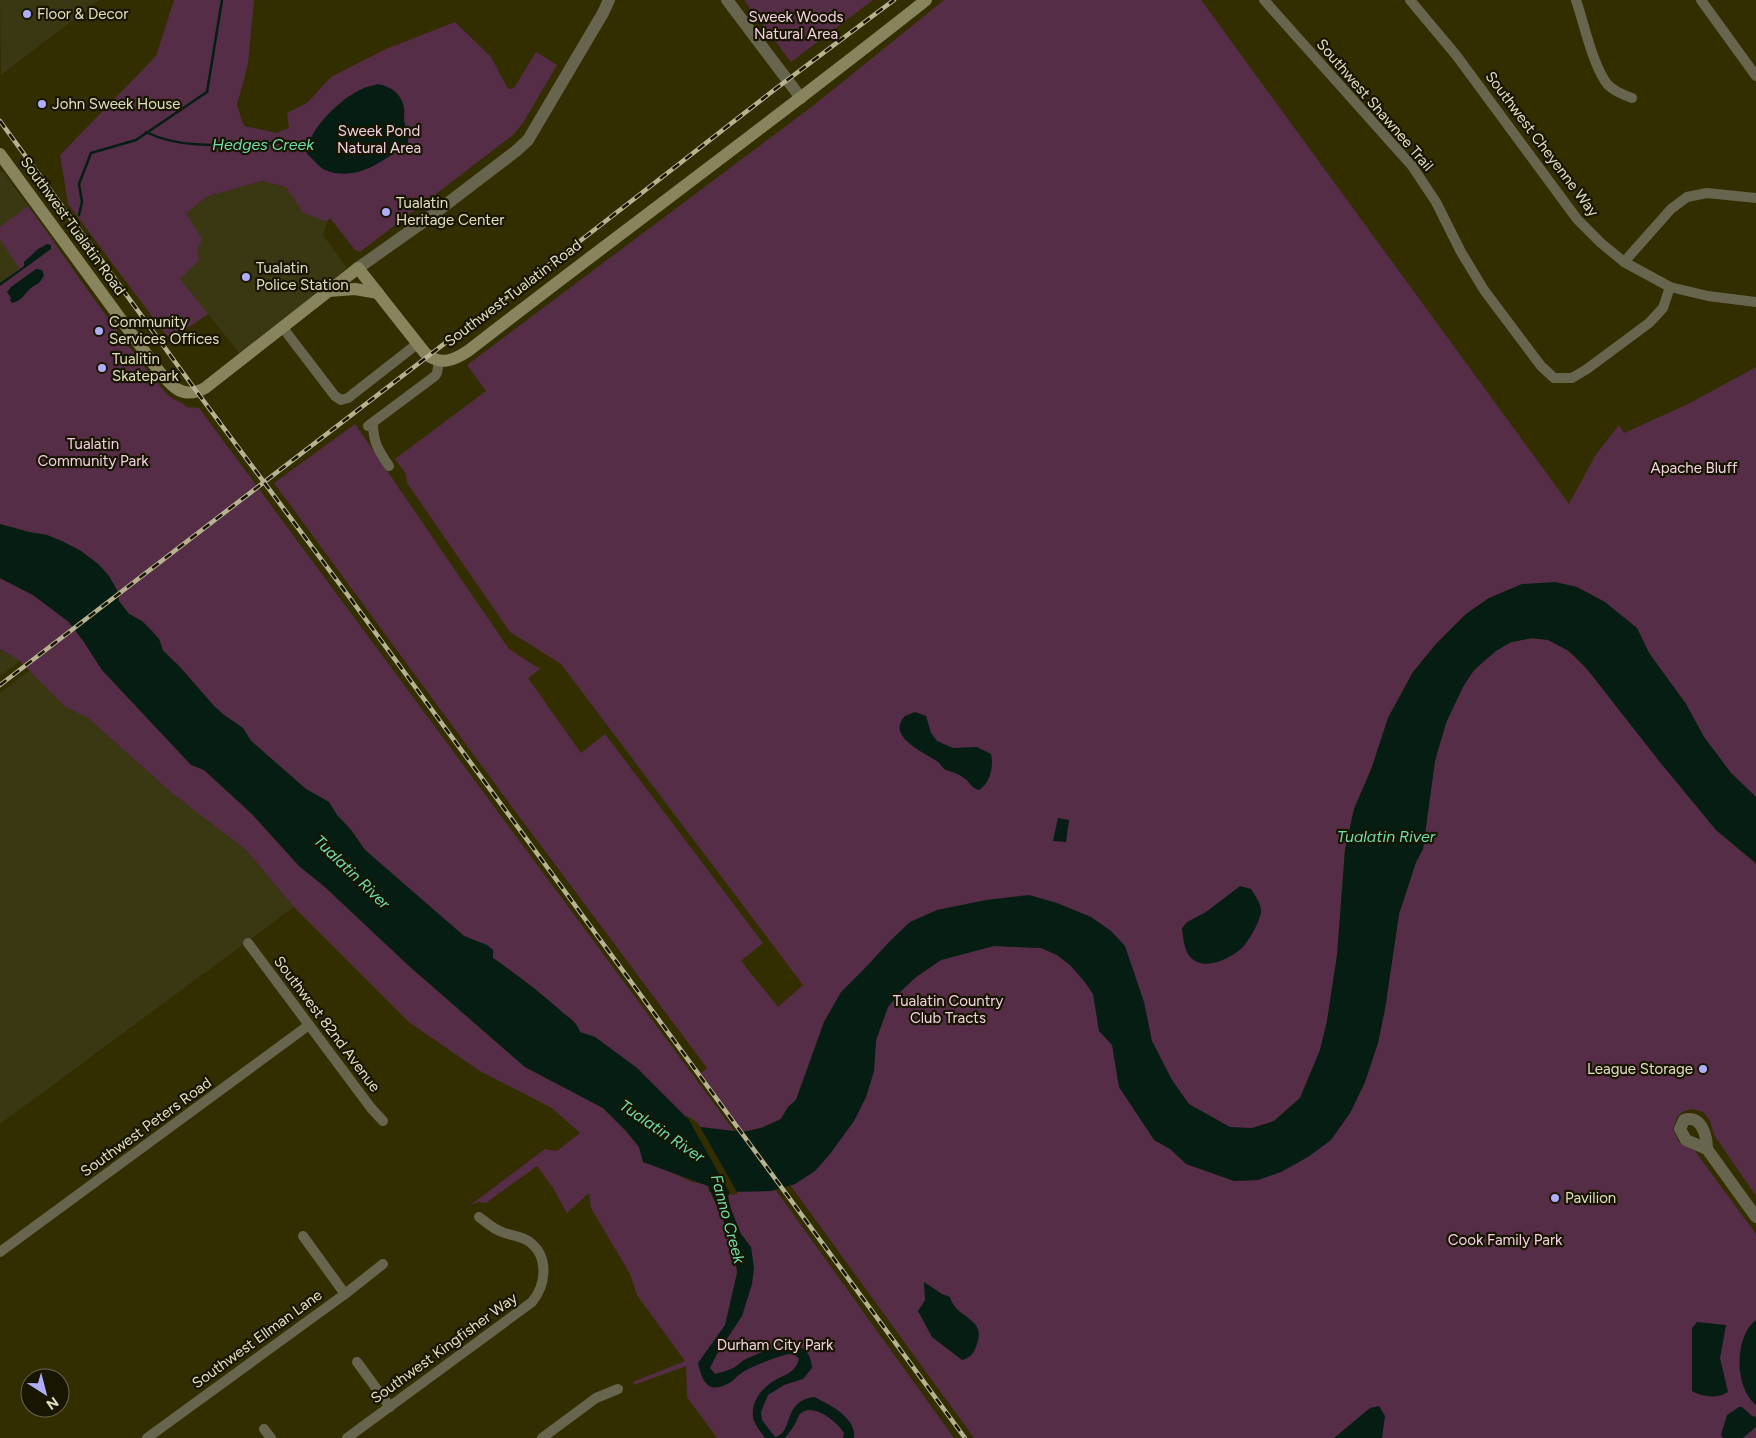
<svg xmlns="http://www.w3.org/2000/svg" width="1756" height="1438" font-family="Figtree,sans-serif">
	<rect width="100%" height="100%" fill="#322e00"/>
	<!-- built -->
	<g fill="#3a3713">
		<polygon points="0,0 99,0 1,75"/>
		<polygon points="0,171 4,173 54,241 0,284"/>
		<polygon points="262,181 286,187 303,213 327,222 323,235 347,268 240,354 208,314 170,340 101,249 142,214"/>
		<polygon points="0,649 20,661 0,676"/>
		<polygon points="30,670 65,707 88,718 173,794 246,850 294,907 0,1124 0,693"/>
	</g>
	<!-- green -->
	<g fill="#562d46">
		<polygon points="174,0 254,0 248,64 237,105 244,126 277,133 289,128 287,113 307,103 331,77 386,49 455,22 491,57 508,89 514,88 536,52 557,65 523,123 513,135 360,252 355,250 330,218 327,222 303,213 286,187 262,181 208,196 186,213 202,239 197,251 199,260 180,279 208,314 170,340 68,204 60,155 156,56"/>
		<polygon points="744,0 873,0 791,62"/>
		<path d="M944 0H1201L1569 504 1595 456 1619 425 1624 433 1688 404 1756 367V797L1731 773 1704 737 1686 704 1649 653 1637 628 1489 598 1466 614 1436 644 1413 672 1388 718 1372 767 1354 809 1345 850 1337 955 1327 1021 1320 1051 1300 1098 1274 1121 1253 1128 1234 1181 1258 1180 1350 1113 1365 1082 1378 1042 1385 1009 1399 914 1416 862 1423 849C1429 808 1431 762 1446 723 1460 685 1483 646 1526 639 1533 638 1544 638 1552 641 1566 647 1576 658 1587 669L1716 830 1756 864V1196L1714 1135 1710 1121 1703 1112 1691 1109 1682 1112 1677 1117 1673 1130 1679 1142 1695 1151 1756 1234V1438H974L788 1182 866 1097 874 1071 876 1040 888 1007 900 992 916 977 941 960 994 946 1041 948 1057 955 1070 965 1058 947 994 944 940 958 824 1022 796 1100 788 1107 781 1119 761 1128 743 1132 701 1073 707 1068 512 807 274 483 355 424 509 649 540 669 528 678 581 753 605 734 763 943 741 961 778 1007 803 985 561 664 510 632 407 483 406 474 395 459 486 391 467 365 814 105Z"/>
		<path d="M28 206C73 268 116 333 165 392 171 400 180 400 187 407L199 408 735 1132 700 1127 686 1118 637 1068 595 1037 580 1032C576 1021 570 1019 562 1012 540 992 517 975 493 958V950L464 936 365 850 351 830 337 815 329 802 306 789 251 741 243 728 224 715 214 706 179 666 163 650 159 639 142 621 129 614 119 601 117 590 109 576 98 564 81 551 47 535 29 532 0 524V284L19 268 0 239V227Z"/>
		<polygon points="0,578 33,595 69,622 84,642 102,670 191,764 204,770 252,814 299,866 325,887 409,966 525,1067 603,1108 626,1131 639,1147 644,1162 665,1169 692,1182 705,1184 708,1187 709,1192 775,1189 954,1438 717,1438 687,1397 686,1366 634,1385 633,1382 685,1361 637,1295 630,1274 591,1208 589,1193 567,1213 553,1188 537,1166 486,1203 478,1202 469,1206 545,1149 557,1151 580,1133 552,1108 480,1071 410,1023 294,907 246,850 173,794 88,718 65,707 20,661 0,649"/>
	</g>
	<!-- water -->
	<g fill="#051d13">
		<path d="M377 84C391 86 402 94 404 108 405 114 403 119 405 124 406 132 409 135 408 143 384 160 356 183 325 170 319 167 313 159 307 154 307 130 341 98 362 89 367 86 373 86 377 84Z"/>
		<polygon points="47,244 51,245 51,249 0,286 0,283 24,266 24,262 38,249"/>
		<path d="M36 269 42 270 44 275C39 286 36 283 29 290 23 296 23 299 13 303L10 301 11 298 7 292 11 287Z"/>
		<path d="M0 524 29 532 47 535 62 541 81 551 98 564 109 576 117 590 119 601 129 614 142 621 152 631 159 639 163 651 179 666 214 706 224 715 243 728 251 741 306 789 329 802 337 815 351 830 365 850 464 936 487 945 493 950V958C517 975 540 992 562 1012 570 1019 576 1021 580 1032L595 1037 637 1068 686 1117 700 1127 743 1132 761 1128 781 1119 788 1107 796 1100 824 1022 841 992 866 967 890 941 910 922 937 910 986 900 1029 895 1057 903 1091 917 1111 931 1125 946 1144 1002 1152 1041 1172 1080 1189 1104 1230 1127 1252 1128 1274 1121 1300 1098 1320 1050 1327 1021 1337 956 1345 850 1354 809 1372 767 1388 718 1413 672 1436 644 1466 614 1489 598 1522 584 1555 582 1577 587 1605 602 1637 628 1649 653 1686 704 1704 737 1731 773 1756 797V863L1716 830 1659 761 1587 669 1569 651 1548 640 1532 638 1511 642 1496 651 1474 670 1463 687 1446 723 1435 761 1423 849 1416 862 1399 914 1385 1009 1378 1043 1365 1082 1350 1113 1331 1140 1308 1157 1281 1172 1258 1180 1234 1181 1186 1164 1170 1149 1154 1140 1119 1087 1112 1045 1099 1031 1093 994 1084 981 1070 965 1057 955 1041 948 994 946 941 960 916 977 900 992 888 1007 876 1040 874 1071 866 1097 854 1121 830 1154 815 1171 795 1184 771 1191 730 1192 728 1197 731 1209 741 1234 751 1247 754 1268 752 1284 742 1316 717 1354 710 1368 715 1374C721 1372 727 1371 733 1368 738 1366 741 1361 746 1359 767 1349 810 1330 812 1368L803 1379 784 1385 768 1395 761 1412 762 1420 775 1437C794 1433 782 1401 814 1397 829 1404 857 1418 854 1438H843L844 1433C838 1422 812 1401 800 1414 798 1416 797 1421 795 1424 792 1429 788 1434 785 1438H765C761 1432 754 1424 753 1417 751 1400 763 1387 777 1379 787 1374 796 1371 799 1359 797 1356 794 1354 790 1354 780 1355 751 1367 743 1372 738 1375 735 1379 731 1382 709 1395 703 1384 698 1363L725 1325 737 1273 734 1245 708 1186 643 1162 639 1147 626 1131 603 1108 525 1067 409 966 325 887 299 866 252 814 204 770 191 765 102 670 84 642 69 622 33 595 0 578Z"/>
		<path d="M915 712 926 716 931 733 937 741 953 748 977 747 991 754C994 766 990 784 979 790 971 788 970 782 964 778 959 774 952 772 946 770 942 768 941 764 938 762 926 753 885 737 905 716Z"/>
		<polygon points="1058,818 1069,820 1066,842 1053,841"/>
		<path d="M1240 886 1251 889C1255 896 1260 901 1261 910 1262 918 1249 941 1243 947 1230 959 1201 974 1188 954 1184 947 1183 937 1182 928L1187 922 1206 912Z"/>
		<path d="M924 1282 942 1294 950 1297C956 1320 989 1317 976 1347 973 1354 970 1358 962 1360L932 1337 918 1311 925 1300Z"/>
		<path d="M1756 1320V1405C1734 1388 1734 1336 1756 1320Z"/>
		<path d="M1697 1322 1726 1325 1720 1358 1728 1392C1718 1399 1702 1397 1692 1391V1328Z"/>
		<polygon points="1379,1406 1385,1416 1382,1438 1334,1438 1370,1408"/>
		<polygon points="1739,1407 1742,1407 1752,1416 1756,1417 1756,1427 1743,1438 1723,1438 1721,1435 1727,1415"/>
	</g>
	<!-- pier -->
	<polygon fill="#322e00" points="686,1115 698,1123 738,1194 731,1195"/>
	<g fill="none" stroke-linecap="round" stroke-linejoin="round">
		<!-- stream -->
		<g stroke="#051d13" stroke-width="2.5">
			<path d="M146 132C186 152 237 143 280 143 290 143 300 146 311 146"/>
			<polyline points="79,215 82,202 79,184 91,153 136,140 207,92 222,0"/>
		</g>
		<!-- minor -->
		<g stroke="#67654d" stroke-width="10">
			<polyline points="1264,0 1412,166 1436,202 1461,252 1484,290 1541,366 1554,378 1572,378 1587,369 1649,323 1663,308 1670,287"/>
			<polyline points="1410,0 1456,55 1577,219 1601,243 1624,262 1670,287 1708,296 1756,302"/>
			<path d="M1576 0C1584 23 1593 67 1608 85 1615 92 1624 95 1632 98"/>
			<polyline points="1701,0 1756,76"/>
			<polyline points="1624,262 1671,209 1687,197 1707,193 1756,198"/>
			<polyline points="283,328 335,396 341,400 348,398 417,344"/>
			<path d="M373 423C373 442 378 450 389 466"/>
			<polyline points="368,426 435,376 437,373 439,361"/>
			<polyline points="248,943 371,1108 383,1121"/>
			<polyline points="303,1236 345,1294"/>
			<polyline points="0,1252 309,1025"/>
			<polyline points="357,1362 390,1407"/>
			<polyline points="264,1429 271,1438"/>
			<polyline points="147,1438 345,1294 383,1264"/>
			<path d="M347 1438 532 1302C546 1285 549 1258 531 1243 522 1235 511 1236 502 1232 493 1229 486 1222 479 1217"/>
			<polyline points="542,1438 596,1398 618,1389"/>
		</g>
		<!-- tertiary -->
		<g stroke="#67654d" stroke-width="12">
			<polyline points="727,0 801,98"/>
			<polyline points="358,268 423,222 516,151 528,140 603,13 609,0"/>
			<path d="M1707 1149C1707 1137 1702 1114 1684 1120L1680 1129 1686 1140 1707 1149 1756 1217"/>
		</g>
		<!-- secondary -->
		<g stroke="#87845e" stroke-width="12">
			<path d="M0 154 158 370C172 387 183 400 205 388L358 268 425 353C440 366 453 361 468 351 620 233 775 120 926 0"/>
			<polyline points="328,291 355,289 378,293"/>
		</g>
		<defs>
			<g id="rail">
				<polyline points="0,121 197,392 350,598 965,1438"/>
				<polyline points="0,685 440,347 571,248 774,90 894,0"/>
			</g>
		</defs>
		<!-- rail casing -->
		<use href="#rail" stroke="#b7b391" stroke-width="4.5"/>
		<!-- rail -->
		<use href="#rail" stroke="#181500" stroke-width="2.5" stroke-dasharray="8" stroke-linecap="butt"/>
	</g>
	<!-- markers -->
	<g fill="#aeaefa" stroke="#181500" stroke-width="2">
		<circle cx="27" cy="14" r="5"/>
		<circle cx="42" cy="104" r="5"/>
		<circle cx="386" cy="212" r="5"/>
		<circle cx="246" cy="277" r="5"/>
		<circle cx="99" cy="331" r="5"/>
		<circle cx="102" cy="368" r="5"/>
		<circle cx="1703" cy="1069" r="5"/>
		<circle cx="1555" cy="1198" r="5"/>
	</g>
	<g text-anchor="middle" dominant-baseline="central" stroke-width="4.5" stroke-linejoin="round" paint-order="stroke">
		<!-- poi labels -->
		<g font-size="15" fill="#e1dec0" stroke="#181500" text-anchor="start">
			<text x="37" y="14">Floor &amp; Decor</text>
			<text x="52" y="104">John Sweek House</text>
			<text x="396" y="203">Tualatin<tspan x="396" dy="17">Heritage Center</tspan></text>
			<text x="256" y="268">Tualatin<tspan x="256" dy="17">Police Station</tspan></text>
			<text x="109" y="322">Community<tspan x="109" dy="17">Services Offices</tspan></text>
			<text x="112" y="359">Tualitin<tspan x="112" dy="17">Skatepark</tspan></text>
			<text x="1693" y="1069" text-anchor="end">League Storage</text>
			<text x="1565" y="1198">Pavilion</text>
		</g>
		<!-- park labels -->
		<g font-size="15" fill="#f4d0e4" stroke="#181500">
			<text x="796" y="17">Sweek Woods<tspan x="796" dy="17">Natural Area</tspan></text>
			<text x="379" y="131">Sweek Pond<tspan x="379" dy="17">Natural Area</tspan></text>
			<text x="93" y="444">Tualatin<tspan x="93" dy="17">Community Park</tspan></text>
			<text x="1694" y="468">Apache Bluff</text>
			<text x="948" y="1001">Tualatin Country<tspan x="948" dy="17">Club Tracts</tspan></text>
			<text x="1505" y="1240">Cook Family Park</text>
			<text x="775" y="1345">Durham City Park</text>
		</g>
		<!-- street labels -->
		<g font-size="15" fill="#e1dec0" stroke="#181500">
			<text transform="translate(1375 105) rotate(49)">Southwest Shawnee Trail</text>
			<text transform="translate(1542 144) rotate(53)">Southwest Cheyenne Way</text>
			<text transform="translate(73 226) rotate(54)">Southwest Tualatin Road</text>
			<text transform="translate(513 293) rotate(-37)">Southwest Tualatin Road</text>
			<text transform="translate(327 1024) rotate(53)">Southwest 82nd Avenue</text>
			<text transform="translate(146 1127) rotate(-36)">Southwest Peters Road</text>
			<text transform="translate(257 1339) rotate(-36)">Southwest Ellman Lane</text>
			<text transform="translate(444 1348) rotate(-36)">Southwest Kingfisher Way</text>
		</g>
		<!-- water labels -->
		<g font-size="16" font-style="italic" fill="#70ddae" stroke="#181500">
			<text x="263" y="144">Hedges Creek</text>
			<text x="1386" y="836">Tualatin River</text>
			<text transform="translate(352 872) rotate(44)">Tualatin River</text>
			<text transform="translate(662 1131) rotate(34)">Tualatin River</text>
			<text transform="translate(728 1219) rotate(75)">Fanno Creek</text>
		</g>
	</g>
	<!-- north arrow -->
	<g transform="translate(45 1393) rotate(144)"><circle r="24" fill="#181500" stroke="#68654d"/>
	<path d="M0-4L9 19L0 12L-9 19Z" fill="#aeaefa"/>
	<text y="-8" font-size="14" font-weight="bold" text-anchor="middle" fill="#e1dec0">N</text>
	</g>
</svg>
